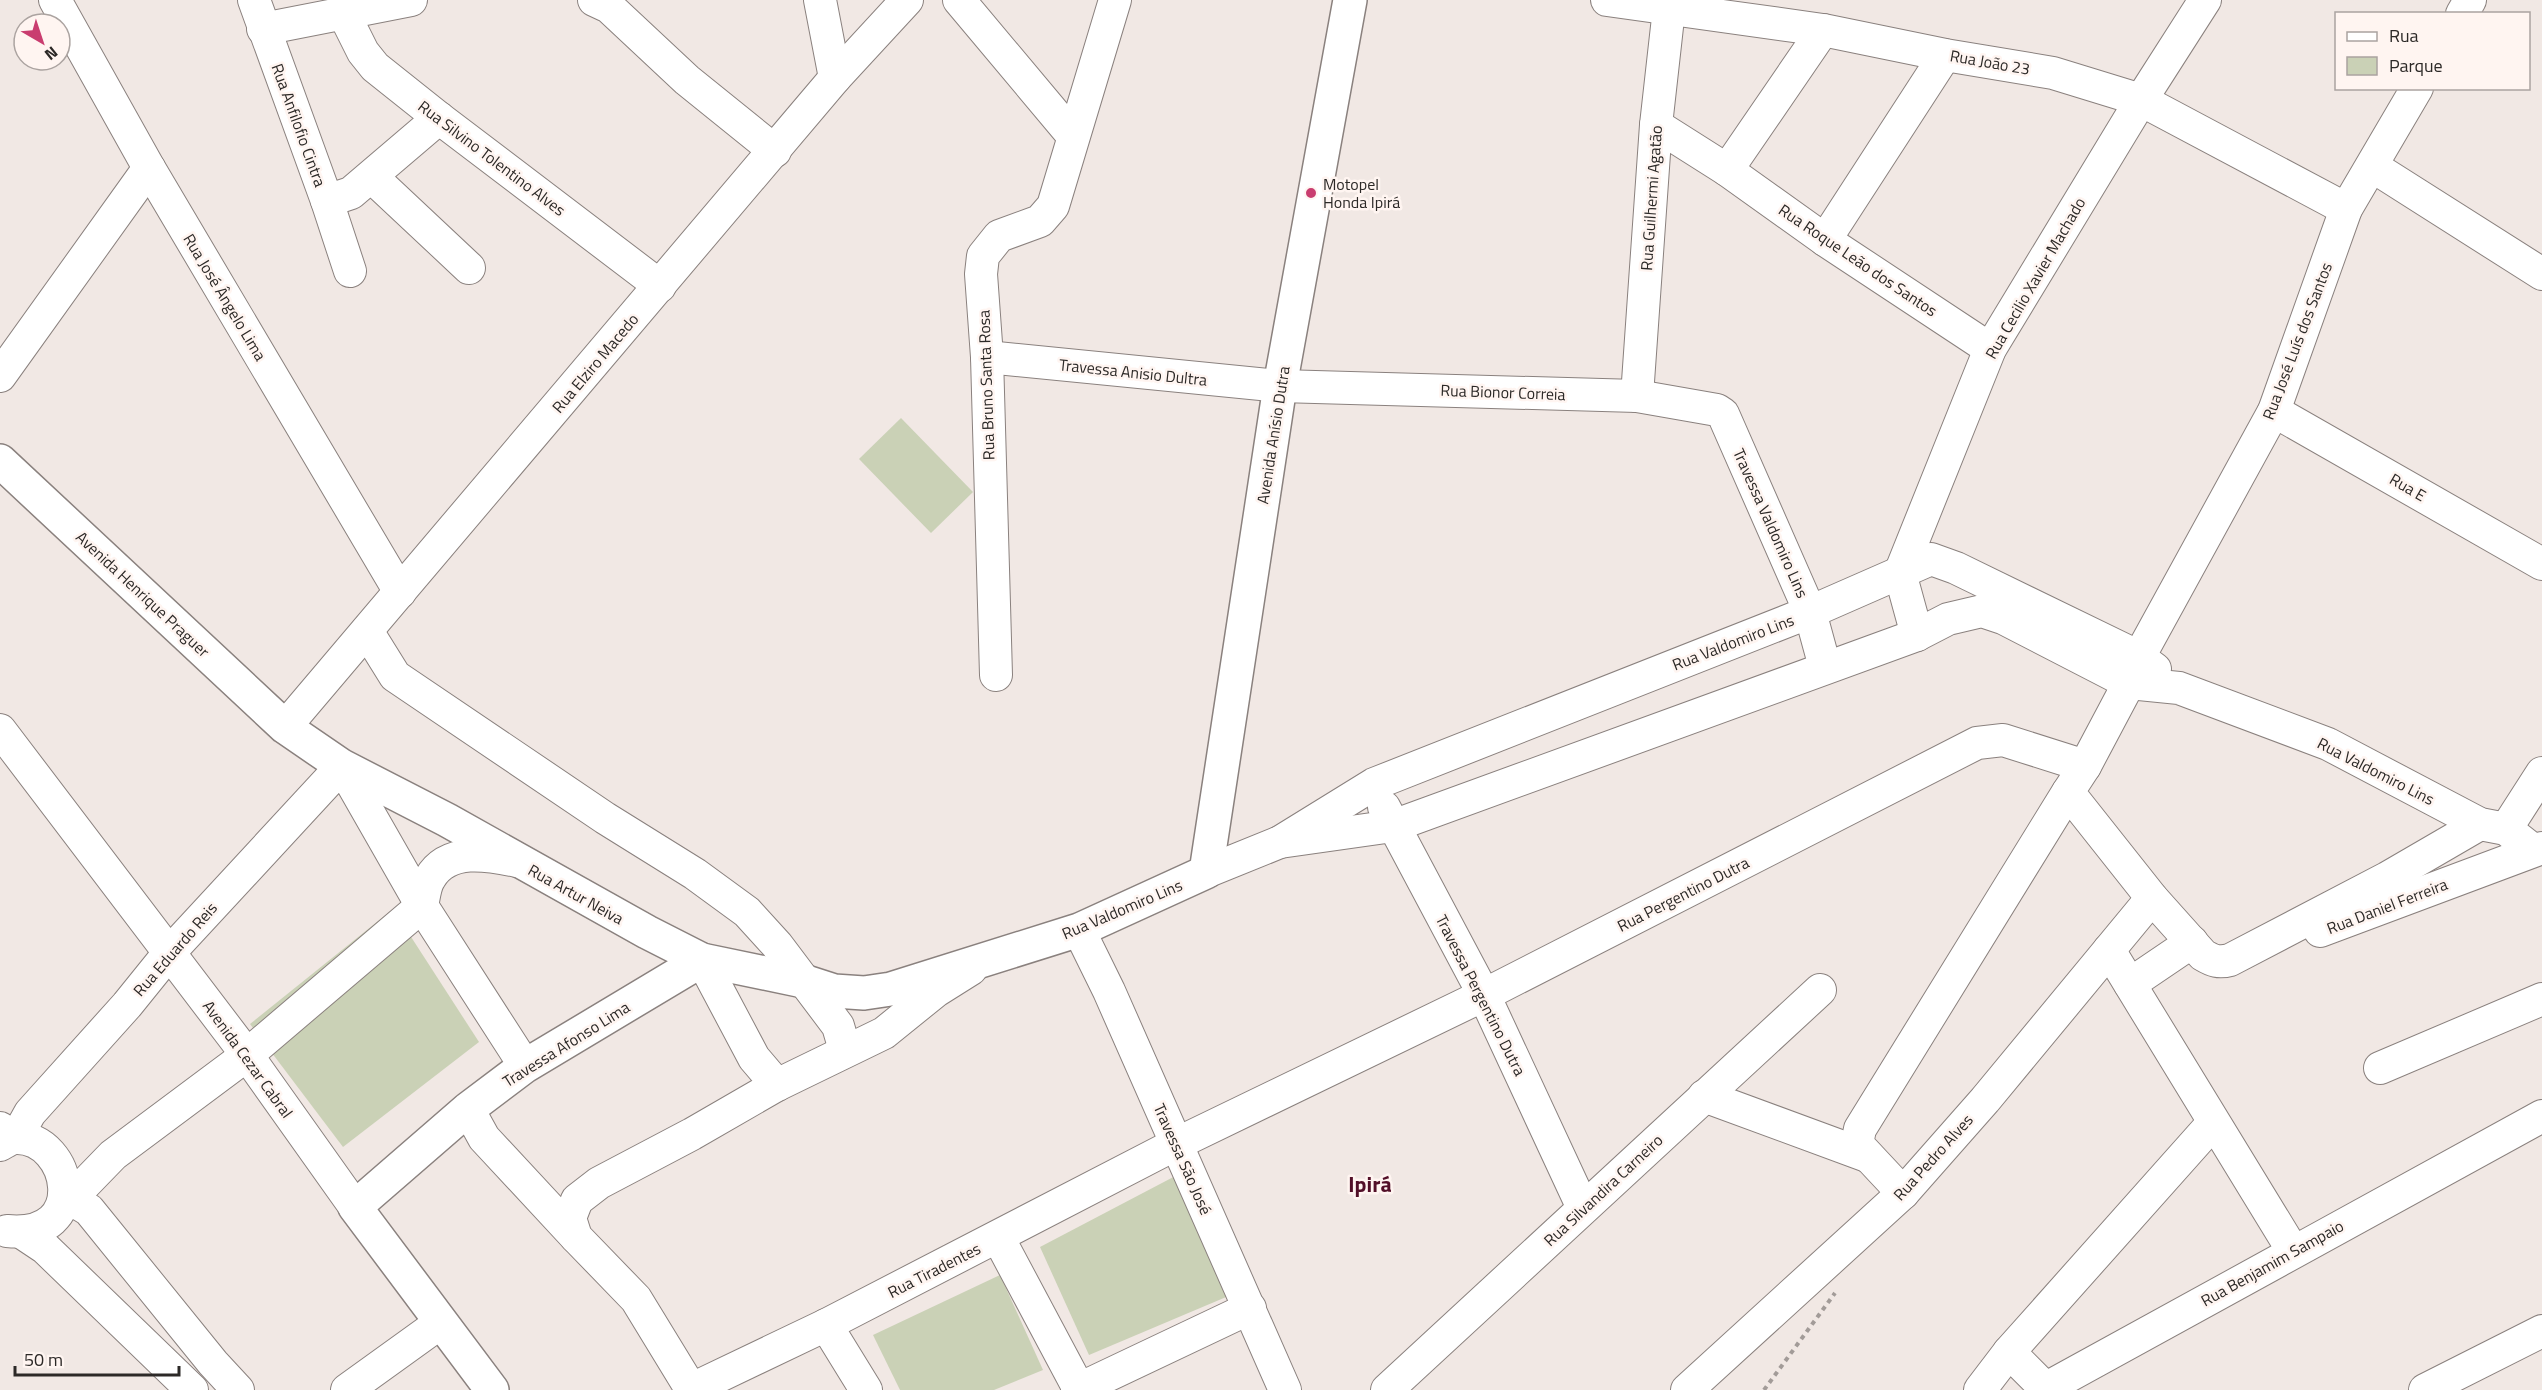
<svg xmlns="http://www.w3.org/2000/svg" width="2542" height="1390" font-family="'Titillium Web',sans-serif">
	<rect width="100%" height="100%" fill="#f1e8e4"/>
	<!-- green -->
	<g fill="#cad1b6">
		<polygon points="901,418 973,492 931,533 859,459"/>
		<polygon points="393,909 479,1042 343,1147 250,1024"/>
		<polygon points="1181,1173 1238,1292 1089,1355 1040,1247"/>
		<polygon points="1000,1275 1043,1370 994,1390 900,1390 873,1335"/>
	</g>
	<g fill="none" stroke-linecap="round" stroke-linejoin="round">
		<defs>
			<g id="minor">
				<polyline points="55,0 149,168 400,592"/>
				<polyline points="254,0 327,201 351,193 439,118"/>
				<polyline points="594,0 609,7 687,80 775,151"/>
				<polyline points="820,0 835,78"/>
				<polyline points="959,0 1073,136"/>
				<polyline points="1607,0 1823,30 1945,55 2053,73 2141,100 2346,209"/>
				<polyline points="343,12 363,52 375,67 439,118 660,286"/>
				<polyline points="2462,14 2470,0"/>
				<polyline points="263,29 411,0"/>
				<polyline points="1656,125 1727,170 1825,240 1990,349"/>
				<polyline points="2372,166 2542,274"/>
				<polyline points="1727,170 1823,30"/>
				<polyline points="372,177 469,268"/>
				<polyline points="327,201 350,271"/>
				<polyline points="1825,240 1945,55"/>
				<polyline points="987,357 1280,386 1637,396 1717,410 1723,414 1810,612 1825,667"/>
				<polyline points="0,376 149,168"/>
				<polyline points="1637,396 1656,125 1670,0"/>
				<polyline points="2274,411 2542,564"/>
				<polyline points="367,631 395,676 605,818 695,874 747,912 777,945 838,1026 845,1050"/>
				<polyline points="1917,635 1900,573 1990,349 2141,100 2205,0"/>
				<polyline points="996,675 987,357 981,274 983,256 999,236 1040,221 1053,206 1115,0"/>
				<polyline points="285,727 835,78 907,0"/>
				<polyline points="0,730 247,1055 355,1207"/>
				<path d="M2085 766 2068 792 2152 898 2203 955C2213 961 2219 963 2230 960L2387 878 2480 824"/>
				<polyline points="1384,807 1484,995 1583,1208"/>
				<polyline points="2506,829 2542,773"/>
				<polyline points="1280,842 1393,826 1917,635 1948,619 1982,611 2003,618 2129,683 2179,688 2328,744 2480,824 2506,829 2533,850"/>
				<polyline points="1206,872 1280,842 1374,784 1810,612 1931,559 1956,568 2139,657 2155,669"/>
				<polyline points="1079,930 1109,991 1285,1390"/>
				<polyline points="2320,931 2542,848"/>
				<polyline points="2109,950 2293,1251"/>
				<polyline points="702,960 754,1058 777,1085"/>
				<polyline points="2130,984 2192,942"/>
				<polyline points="2380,1068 2542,999"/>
				<polyline points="1704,1096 1867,1156"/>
				<polyline points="468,1109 484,1138 576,1237"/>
				<polyline points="0,1128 16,1138 30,1113 127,1005 169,953 342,766 422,906 525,1066"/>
				<path d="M0 1145C5 1142 12 1138 17 1138 71 1138 92 1239 7 1231"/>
				<polyline points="1903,1193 1860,1147 1858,1139 1860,1129 2068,792"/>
				<polyline points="21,1232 45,1248 192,1390"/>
				<polyline points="998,1237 1079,1389"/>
				<polyline points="826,1325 866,1390"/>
				<polyline points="2009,1352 2040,1383 2049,1386 2054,1384 2542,1116"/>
				<polyline points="691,1389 636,1299 576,1237 570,1218 577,1200 599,1183 692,1134 777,1085 884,1033 936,991 971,969"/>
				<path d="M238 1390 213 1363 89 1210 66 1196 81 1188 113 1155 247 1055 422 906C424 897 425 885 430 878 448 847 488 855 517 861"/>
				<polyline points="347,1390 440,1323"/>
				<polyline points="690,1390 826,1325 1176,1144 1484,995 1977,743 2003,740 2085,766 2129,683 2139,657 2274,411 2346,209 2417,88"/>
				<polyline points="1077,1390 1250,1308"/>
				<polyline points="1387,1390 1820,990"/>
				<polyline points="1687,1390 1903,1193 1985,1100 2152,898"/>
				<polyline points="1980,1390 2009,1352 2213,1123"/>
				<polyline points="2425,1390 2542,1331"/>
			</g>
			<g id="major">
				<polyline points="0,461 285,727 342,766 447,820 647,932 702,960 803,981 834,991 864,993 891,989 1079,930 1206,872 1280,386 1350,0"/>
				<polyline points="492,1390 355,1207 468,1109 525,1066 702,960"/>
			</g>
		</defs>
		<!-- minor casing -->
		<use href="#minor" stroke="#8a817e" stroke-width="34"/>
		<!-- major casing -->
		<use href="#major" stroke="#8a817e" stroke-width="36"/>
		<!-- path -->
		<polyline stroke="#a29b98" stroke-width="4" stroke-dasharray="4.5 4.5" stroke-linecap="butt" points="1764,1390 1835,1293"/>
		<!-- minor -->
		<use href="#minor" stroke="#fff" stroke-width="32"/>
		<!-- major -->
		<use href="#major" stroke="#fff" stroke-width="33"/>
	</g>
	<!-- markers -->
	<circle fill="#c93d6f" stroke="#fff5f1" stroke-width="2" cx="1311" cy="193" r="6"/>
	<g text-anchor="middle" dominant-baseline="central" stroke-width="5" stroke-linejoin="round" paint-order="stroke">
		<!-- street labels -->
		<g font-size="16" fill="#2c2927" stroke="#fff5f1">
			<text transform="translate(1990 62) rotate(10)">Rua João 23</text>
			<text transform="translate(299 125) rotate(70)">Rua Anfilofio Cintra</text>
			<text transform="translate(492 158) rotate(37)">Rua Silvino Tolentino Alves</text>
			<text transform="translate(1651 198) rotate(-86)">Rua Guilhermi Agatão</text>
			<text transform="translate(1858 260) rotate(34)">Rua Roque Leão dos Santos</text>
			<text transform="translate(2035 278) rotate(-60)">Rua Cecilio Xavier Machado</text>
			<text transform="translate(225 297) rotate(59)">Rua José Ângelo Lima</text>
			<text transform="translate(2297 341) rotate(-69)">Rua José Luís dos Santos</text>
			<text transform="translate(595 363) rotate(-50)">Rua Elziro Macedo</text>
			<text transform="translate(1133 372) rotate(6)">Travessa Anisio Dultra</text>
			<text transform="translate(986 385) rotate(-92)">Rua Bruno Santa Rosa</text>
			<text transform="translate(1503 392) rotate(2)">Rua Bionor Correia</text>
			<text transform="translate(1273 435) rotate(-81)">Avenida Anísio Dutra</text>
			<text transform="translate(2408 487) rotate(30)">Rua E</text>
			<text transform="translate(1771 523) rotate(66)">Travessa Valdomiro Lins</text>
			<text transform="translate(143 594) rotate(43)">Avenida Henrique Praguer</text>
			<text transform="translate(1733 642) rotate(-21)">Rua Valdomiro Lins</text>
			<text transform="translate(2376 771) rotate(27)">Rua Valdomiro Lins</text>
			<text transform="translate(576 894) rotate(29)">Rua Artur Neiva</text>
			<text transform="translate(1683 894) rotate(-27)">Rua Pergentino Dutra</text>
			<text transform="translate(2387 906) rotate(-21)">Rua Daniel Ferreira</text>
			<text transform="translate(1122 909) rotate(-23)">Rua Valdomiro Lins</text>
			<text transform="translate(175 949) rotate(-49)">Rua Eduardo Reis</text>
			<text transform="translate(1481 995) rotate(63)">Travessa Pergentino Dutra</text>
			<text transform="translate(566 1044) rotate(-32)">Travessa Afonso Lima</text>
			<text transform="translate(248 1059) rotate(54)">Avenida Cezar Cabral</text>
			<text transform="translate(1933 1157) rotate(-48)">Rua Pedro Alves</text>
			<text transform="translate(1183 1159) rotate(66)">Travessa São José</text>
			<text transform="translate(1603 1190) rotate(-43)">Rua Silvandira Carneiro</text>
			<text transform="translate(2272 1263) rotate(-29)">Rua Benjamim Sampaio</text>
			<text transform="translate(934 1270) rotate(-27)">Rua Tiradentes</text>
		</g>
		<!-- poi labels -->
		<g font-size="16" fill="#2c2927" stroke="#fff5f1" text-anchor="start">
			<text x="1323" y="184">Motopel<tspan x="1323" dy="18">Honda Ipirá</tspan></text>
		</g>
		<!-- district labels -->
		<g font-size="22" font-weight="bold" fill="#520f28" stroke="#fff5f1">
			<text x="1370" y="1184">Ipirá</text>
		</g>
	</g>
	<!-- legend -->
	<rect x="2335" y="12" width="195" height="78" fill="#fff5f1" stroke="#aba3a0" stroke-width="1.5"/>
	<rect x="2347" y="32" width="30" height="9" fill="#ffffff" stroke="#aba3a0" stroke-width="1.5"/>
	<text x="2389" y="42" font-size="18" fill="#2c2927">Rua</text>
	<rect x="2347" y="57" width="30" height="18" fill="#cad1b6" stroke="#aba3a0" stroke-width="1.5"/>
	<text x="2389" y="72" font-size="18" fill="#2c2927">Parque</text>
	<!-- north arrow -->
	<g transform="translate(42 42) rotate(141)"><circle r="28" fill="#fff5f1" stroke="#aba3a0" stroke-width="1.5"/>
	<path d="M0-4.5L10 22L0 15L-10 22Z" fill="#c93d6f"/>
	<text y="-9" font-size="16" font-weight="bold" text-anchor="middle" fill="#2c2927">N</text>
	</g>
	<!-- scale -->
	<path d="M15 1366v9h164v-9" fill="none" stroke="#2c2927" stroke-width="3"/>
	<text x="24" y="1366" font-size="18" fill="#2c2927" stroke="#fff5f1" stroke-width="4.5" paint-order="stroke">50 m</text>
</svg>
